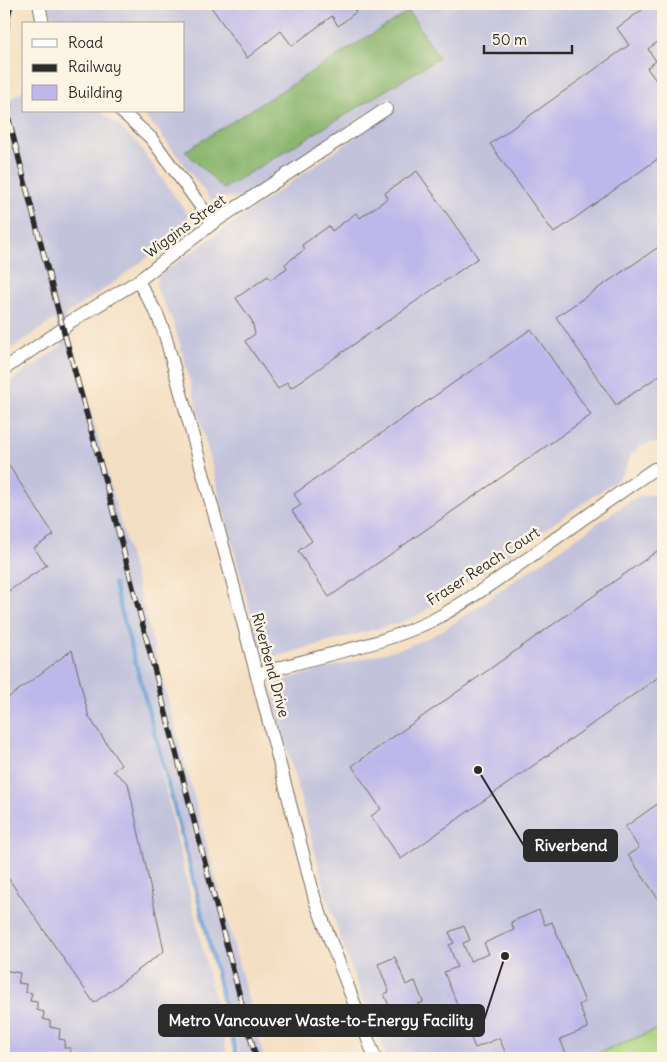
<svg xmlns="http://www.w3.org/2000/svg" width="667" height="1062" font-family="Delius,sans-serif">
	<rect width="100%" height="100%" fill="#fcf5e5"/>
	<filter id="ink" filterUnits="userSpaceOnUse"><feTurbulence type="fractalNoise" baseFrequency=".02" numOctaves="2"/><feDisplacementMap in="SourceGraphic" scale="10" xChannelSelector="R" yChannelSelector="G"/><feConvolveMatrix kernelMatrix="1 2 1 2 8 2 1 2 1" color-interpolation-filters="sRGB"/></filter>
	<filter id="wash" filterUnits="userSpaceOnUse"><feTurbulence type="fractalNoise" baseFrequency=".0096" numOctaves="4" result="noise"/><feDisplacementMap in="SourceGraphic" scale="20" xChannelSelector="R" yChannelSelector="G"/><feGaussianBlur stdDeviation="1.12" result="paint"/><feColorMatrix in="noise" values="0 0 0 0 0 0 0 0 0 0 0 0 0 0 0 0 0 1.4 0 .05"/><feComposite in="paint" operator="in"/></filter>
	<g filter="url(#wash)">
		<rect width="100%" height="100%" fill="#f4dec1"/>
		<!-- industrial -->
		<g fill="#c2c2dc">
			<polygon points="48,4 663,4 663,445 655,443 650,443 639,447 631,455 624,472 617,480 426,610 415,617 398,623 278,656 271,656 263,652 259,645 180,344 172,319 157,290 156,283 159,276 162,273 397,108 390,97 245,198 226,197 216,200 211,200 157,129 140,111 184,111 184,24 55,24"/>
			<polygon points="4,81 9,100 24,90 24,111 99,111 117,124 137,143 188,215 187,226 182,231 113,283 65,315 264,1058 242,1058 236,1042 131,641 228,1058 4,1058 4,386 62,346 55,319 4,354"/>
			<polygon points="663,494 663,1027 586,1058 387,1058 353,974 328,901 274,699 274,694 275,687 283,680 406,647 430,637 445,629 630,501 641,496"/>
		</g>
		<!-- green -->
		<polygon fill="#afd57f" stroke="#6d8055" points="663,1027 663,1058 586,1058"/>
		<!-- forest -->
		<polygon fill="#8bb66e" stroke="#5b704c" points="409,11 439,58 223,189 185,151"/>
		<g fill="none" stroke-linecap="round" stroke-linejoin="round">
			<!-- stream -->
			<path stroke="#69a2d8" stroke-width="4" d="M114 584C157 741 200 899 237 1058"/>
		</g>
		<g id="blocks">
			<!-- building -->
			<g fill="#beb8ea">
				<polygon points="209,4 350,4 356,12 338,26 332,16 292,46 281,31 247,58"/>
				<polygon points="650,4 663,4 663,38 648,49 656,61 647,68 663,90 663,155 554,233 490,144 629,45 617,28"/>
				<polygon points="417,171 478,258 291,388 287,382 278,389 245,341 255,334 252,321 236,298 268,276 271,279 287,268 285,264 305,249 302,245 329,226 332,231 356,213 360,218 388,198 385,193"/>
				<polygon points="663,244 663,373 616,405 556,317"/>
				<polygon points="531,329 591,415 329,597 298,551 312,541 292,511 301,505 294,494"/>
				<polygon points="4,458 54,535 34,548 47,565 4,594"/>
				<polygon points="663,547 663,674 401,859 371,816 381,809 352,766"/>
				<polygon points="72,650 89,717 121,765 113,771 128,783 164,951 94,1003 4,872 4,701"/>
				<polygon points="663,800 663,906 628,855 639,848 625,827"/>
				<polygon points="539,910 545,925 552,922 585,1002 579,1005 588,1028 560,1039 568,1058 508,1058 499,1038 475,1048 444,972 457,967 449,945 454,943 449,932 464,926 470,940 463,943 470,961 489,954 484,943 514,930 511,922"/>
				<polygon points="395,957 406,985 415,981 423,1002 418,1004 420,1008 410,1012 407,1006 392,1013 384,994 389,992 378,964"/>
				<polygon points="4,970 20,973 18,983 26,984 25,992 32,993 30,1001 37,1002 37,1010 44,1012 43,1019 50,1021 50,1027 60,1029 59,1039 65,1040 64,1048 71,1048 70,1058 4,1058"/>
			</g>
		</g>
	</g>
	<g filter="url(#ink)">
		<use href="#blocks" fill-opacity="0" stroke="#716a60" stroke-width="1"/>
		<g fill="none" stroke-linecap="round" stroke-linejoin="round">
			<defs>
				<g id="street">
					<polyline points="39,4 43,24"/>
					<polyline points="121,111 151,138 213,223"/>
					<polyline points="138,281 157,314 165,335 225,553 315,900 375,1058"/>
					<polyline points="4,369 64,328 70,322 138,281 213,223 386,109"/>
					<path d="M257 675C314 655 376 648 431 621 465 604 499 578 530 557 571 527 612 498 654 469"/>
				</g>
			</defs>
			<!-- street casing -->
			<use href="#street" stroke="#716a60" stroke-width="14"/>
			<!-- street -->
			<use href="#street" stroke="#fff" stroke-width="12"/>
			<defs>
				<g id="rail">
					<polyline points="4,49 8,16 11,4"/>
					<polyline points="4,52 4,79 9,107"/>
					<polyline points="4,101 58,310 107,488 256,1058"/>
				</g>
			</defs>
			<!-- rail casing -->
			<use href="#rail" stroke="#2b2b2b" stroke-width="5.5"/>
			<!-- rail -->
			<use href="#rail" stroke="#fcf5e5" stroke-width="4" stroke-dasharray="11" stroke-linecap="butt"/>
		</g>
	</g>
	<g text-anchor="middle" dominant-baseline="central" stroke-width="5" stroke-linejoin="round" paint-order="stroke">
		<!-- street labels -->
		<g font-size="15" fill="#2b2b2b" stroke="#fcf5e5">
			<text transform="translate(185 226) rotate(-36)">Wiggins Street</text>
			<text transform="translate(483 566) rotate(-33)">Fraser Reach Court</text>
			<text transform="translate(271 665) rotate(75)">Riverbend Drive</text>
		</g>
	</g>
	<!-- callouts -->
	<path fill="none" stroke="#2b2b2b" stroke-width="2" d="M478 770L524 846M505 956L484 1020"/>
	<g fill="#2b2b2b" stroke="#fcf5e5" stroke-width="2">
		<circle cx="478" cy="770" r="5"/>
		<circle cx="505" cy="956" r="5"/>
	</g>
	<g fill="#2b2b2b" stroke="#2b2b2b" stroke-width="2">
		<rect x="524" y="830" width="93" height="31" rx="5"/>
		<rect x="159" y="1005" width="325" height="31" rx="5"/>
	</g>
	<g font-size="16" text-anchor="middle" font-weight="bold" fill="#fff">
		<text x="571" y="851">Riverbend</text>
		<text x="321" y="1026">Metro Vancouver Waste-to-Energy Facility</text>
	</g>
	<!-- margin -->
	<rect width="667" height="1062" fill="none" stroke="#fcf5e5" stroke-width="20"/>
	<!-- legend -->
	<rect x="22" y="22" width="162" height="90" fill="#fcf5e5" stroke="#a8a49b"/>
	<rect x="32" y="39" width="25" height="8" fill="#ffffff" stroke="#a8a49b"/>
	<text x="68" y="48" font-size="15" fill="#2b2b2b">Road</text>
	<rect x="32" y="64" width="25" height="8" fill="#2b2b2b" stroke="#a8a49b"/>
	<text x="68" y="72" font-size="15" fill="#2b2b2b">Railway</text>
	<rect x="32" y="85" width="25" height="15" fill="#beb8ea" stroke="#a8a49b"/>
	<text x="68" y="98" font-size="15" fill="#2b2b2b">Building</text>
	<!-- scale -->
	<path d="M484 45v8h88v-8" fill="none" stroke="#2b2b2b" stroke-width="2.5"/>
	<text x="492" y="45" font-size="15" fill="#2b2b2b" stroke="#fcf5e5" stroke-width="4" paint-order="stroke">50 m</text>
</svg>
